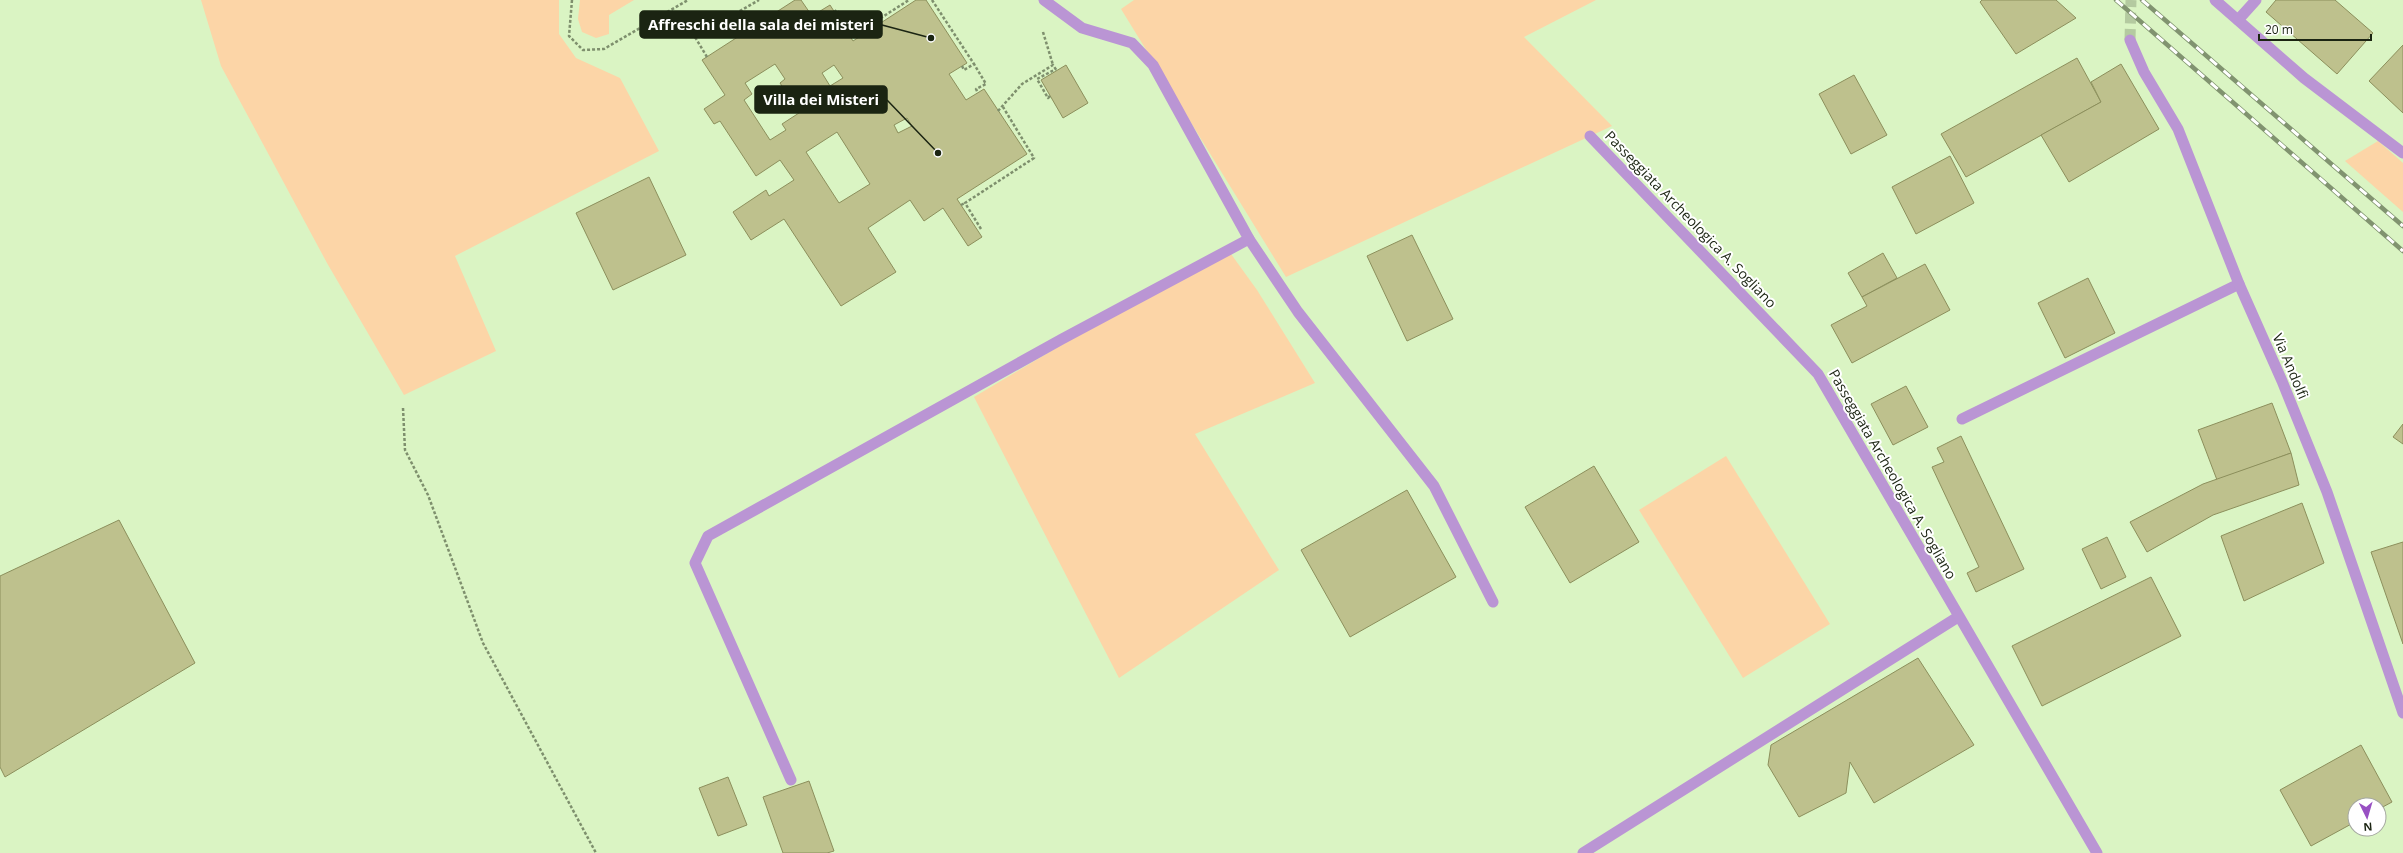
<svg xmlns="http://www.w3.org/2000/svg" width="2403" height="853" font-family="'Open Sans',sans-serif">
	<rect width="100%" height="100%" fill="#daf4c3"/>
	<!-- green -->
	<g fill="#fcd5a7">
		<polygon points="201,0 559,0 559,34 576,58 620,78 659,151 455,256 496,351 404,395 327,263 221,66"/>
		<polygon points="580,0 634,0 609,15 609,34 596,38 582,32 578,19"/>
		<polygon points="1134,0 1596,0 1524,37 1612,126 1286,277 1121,9"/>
		<polygon points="2378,141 2403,163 2403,212 2345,161"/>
		<polygon points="1226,247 1257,290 1315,383 1195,434 1279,570 1119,678 974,397"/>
		<polygon points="1726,456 1830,624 1743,678 1639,510"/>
	</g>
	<!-- building -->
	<g fill="#bec18d" stroke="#8c8f5c" fill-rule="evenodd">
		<path d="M795 0H801L812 16 830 5 853 41 916 0H926L967 63 949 74 966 100 984 89 1027 154 957 199 982 237 968 246 943 208 924 221 910 200 868 228 896 272 841 306 784 219 751 240 733 212 766 190 769 196 794 180 780 160 756 176 720 121 714 124 704 109 725 95 702 60ZM775 64 785 79 780 83 799 113 782 124 786 130 770 140 744 100 752 94 745 83ZM834 65 843 78 830 86 822 73ZM907 118 912 126 898 133 894 125ZM837 132 870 184 839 203 806 152Z"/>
		<polygon points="1982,0 2056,0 2076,18 2016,54 1980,2"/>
		<polygon points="2276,0 2335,0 2373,33 2337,74 2266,12"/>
		<polygon points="2403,45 2403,113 2369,81"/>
		<polygon points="2077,58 2101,102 1966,177 1941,134"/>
		<polygon points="2121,64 2159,129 2069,182 2041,135 2101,102 2091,82"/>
		<polygon points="1066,65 1088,103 1063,118 1041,80"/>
		<polygon points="1854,75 1887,135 1851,154 1819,94"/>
		<polygon points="1950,156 1974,203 1916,234 1892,187"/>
		<polygon points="649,177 686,255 613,290 576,213"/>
		<polygon points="1412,235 1453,319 1407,341 1367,256"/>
		<polygon points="1883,253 1897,278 1862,297 1848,273"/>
		<polygon points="1925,264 1950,310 1852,363 1831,325 1867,306 1862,297"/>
		<polygon points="2088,278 2115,333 2065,358 2038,303"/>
		<polygon points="1906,386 1928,427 1893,445 1871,404"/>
		<polygon points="2272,403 2291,453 2217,480 2198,430"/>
		<polygon points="2403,424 2403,444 2393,437"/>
		<polygon points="1961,436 2024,569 1976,592 1967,573 1979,567 1932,467 1944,462 1937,448"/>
		<polygon points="2291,453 2299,485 2213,515 2147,552 2130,522 2203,484"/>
		<polygon points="1594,466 1639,542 1570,583 1525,507"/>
		<polygon points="1407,490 1456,577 1350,637 1301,550"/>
		<polygon points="2302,503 2324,563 2244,601 2221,536"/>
		<polygon points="119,520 195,663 5,777 0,767 0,576"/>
		<polygon points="2107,537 2126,577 2101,589 2082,549"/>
		<polygon points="2403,542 2403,644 2371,552"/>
		<polygon points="2151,577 2181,636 2042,706 2012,646"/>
		<polygon points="1918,658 1974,745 1874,803 1850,762 1846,793 1799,817 1768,765 1771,745"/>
		<polygon points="2361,745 2392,802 2379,809 2379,805 2355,805 2355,822 2311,846 2280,790"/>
		<polygon points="728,777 747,825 718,836 699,788"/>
		<polygon points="809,781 834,851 827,853 783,853 763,797"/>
	</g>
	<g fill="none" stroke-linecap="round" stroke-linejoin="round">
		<!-- tertiary-tunnel -->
		<polyline stroke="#b4caa0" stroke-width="11" stroke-dasharray="11 5.5" stroke-linecap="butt" points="2130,40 2131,0"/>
		<!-- path -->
		<g stroke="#7e8f6d" stroke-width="2.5" stroke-dasharray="3 2" stroke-linecap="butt">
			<polyline points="572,0 569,36 583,50 604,49 688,0"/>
			<polyline points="932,0 974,64"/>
			<polyline points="834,12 837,10 854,35 909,0"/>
			<polyline points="864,28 867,32"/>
			<polyline points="1043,32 1053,65"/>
			<polyline points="707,57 695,37 759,0"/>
			<polyline points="962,66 964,70 974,64 986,84 976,89 978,93"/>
			<polyline points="1050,96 1048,98 1037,79 1056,69"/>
			<polyline points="998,111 1022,84 1053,65 1057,71"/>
			<polyline points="961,205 965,203"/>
			<polyline points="981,229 965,203 1034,158 1003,107"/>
			<polyline points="403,408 405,450 428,495 483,643 596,853"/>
		</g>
		<!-- service -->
		<g stroke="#ba95d4" stroke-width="11">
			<polyline points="2238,20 2256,0"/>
			<polyline points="1249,239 1298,312 1434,486 1493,602"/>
			<polyline points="1962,419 2239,284"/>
			<polyline points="791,780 695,563 708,536 1062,339 1249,239 1153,65 1132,43 1082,28 1044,0"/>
			<polyline points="1583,853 1958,617"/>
		</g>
		<!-- minor -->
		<g stroke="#ba95d4" stroke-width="11">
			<polyline points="2215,0 2304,78 2403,153"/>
			<polyline points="1590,136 1818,374 2097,853"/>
		</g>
		<!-- tertiary -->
		<polyline stroke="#ba95d4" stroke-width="11" points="2130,40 2144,72 2178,129 2239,284 2282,381 2327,492 2403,713"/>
		<defs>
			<g id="rail">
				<polyline points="2116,0 2403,251"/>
				<polyline points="2142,0 2403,226"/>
			</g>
		</defs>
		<!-- rail casing -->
		<use href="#rail" stroke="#819370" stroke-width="4.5"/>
		<!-- rail -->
		<use href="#rail" stroke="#fff" stroke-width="3" stroke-dasharray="9" stroke-linecap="butt"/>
	</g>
	<g text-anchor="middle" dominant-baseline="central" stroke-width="4" stroke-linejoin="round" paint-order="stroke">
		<!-- street labels -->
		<g font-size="14" fill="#1b2412" stroke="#fff">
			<text transform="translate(1691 219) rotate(46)">Passeggiata Archeologica A. Sogliano</text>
			<text transform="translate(2291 366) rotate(67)">Via Andolfi</text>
			<text transform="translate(1893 474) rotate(60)">Passeggiata Archeologica A. Sogliano</text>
		</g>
	</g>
	<!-- callouts -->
	<path fill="none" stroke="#1b2412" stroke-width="1.5" d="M931 38L882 25M938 153L887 100"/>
	<g fill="#1b2412" stroke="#fff" stroke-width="1.5">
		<circle cx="931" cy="38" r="4"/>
		<circle cx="938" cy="153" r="4"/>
	</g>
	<g fill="#1b2412" stroke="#1b2412" stroke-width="1.5">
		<rect x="640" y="11" width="242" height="27" rx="4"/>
		<rect x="755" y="86" width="132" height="27" rx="4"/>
	</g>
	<g font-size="15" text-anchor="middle" font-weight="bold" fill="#fff">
		<text x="761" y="30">Affreschi della sala dei misteri</text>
		<text x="821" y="105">Villa dei Misteri</text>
	</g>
	<!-- north arrow -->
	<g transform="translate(2367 817) rotate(175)"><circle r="19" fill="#ffffff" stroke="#a4a7a0"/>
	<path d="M0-3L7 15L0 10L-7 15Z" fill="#9850c3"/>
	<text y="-6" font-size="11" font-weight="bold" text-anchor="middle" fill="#1b2412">N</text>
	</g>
	<!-- scale -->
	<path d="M2259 34v6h112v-6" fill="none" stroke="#1b2412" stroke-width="2"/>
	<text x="2265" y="34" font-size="12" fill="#1b2412" stroke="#ffffff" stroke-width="3" paint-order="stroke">20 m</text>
</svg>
